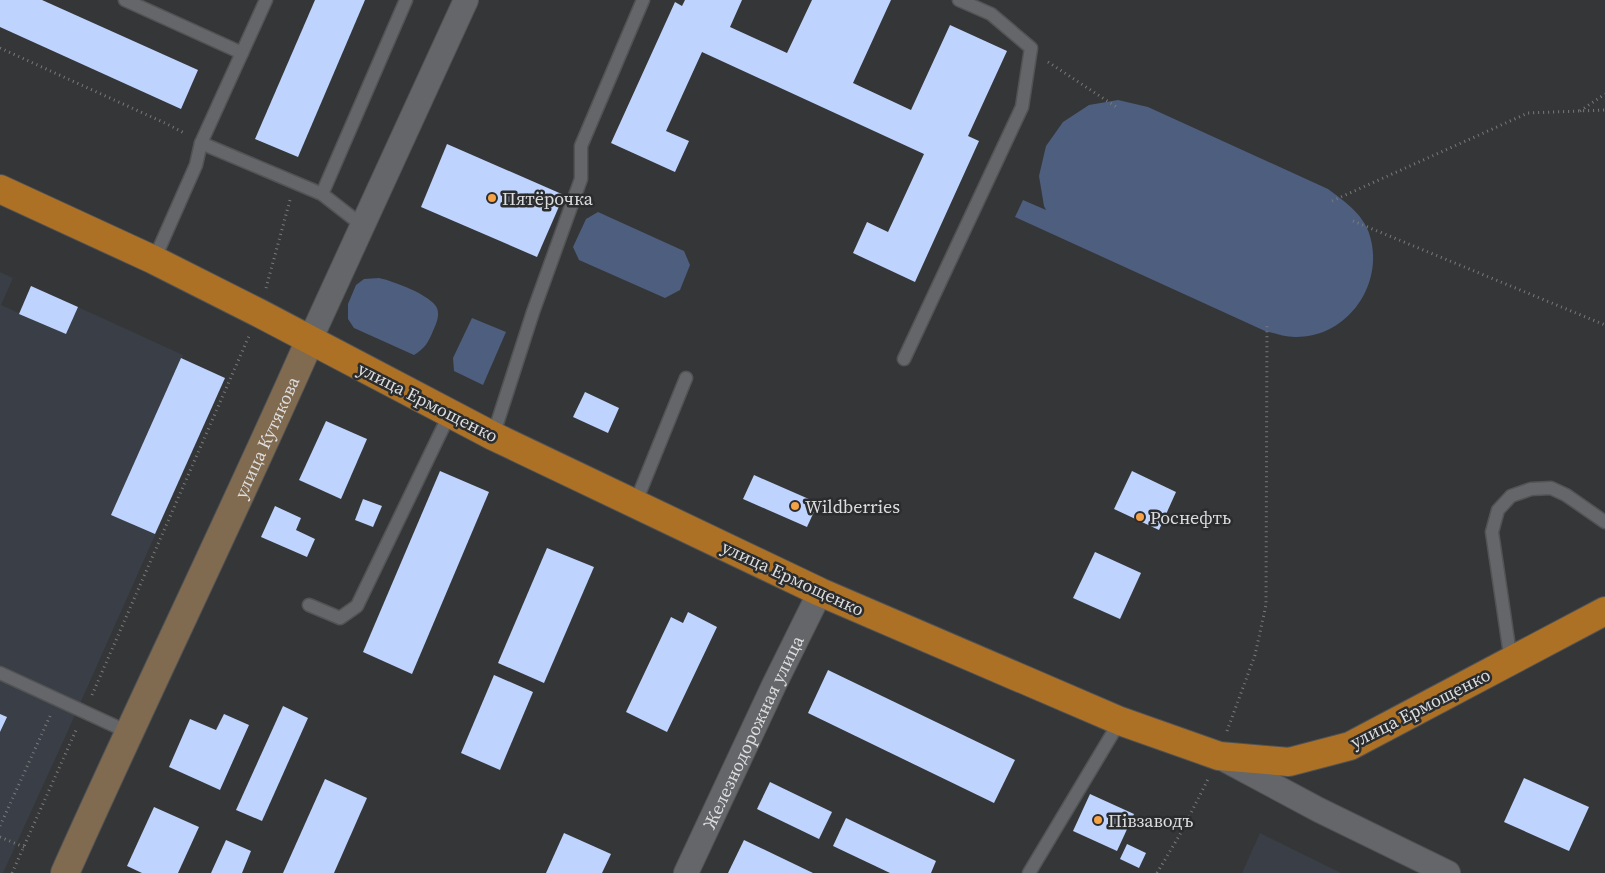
<svg xmlns="http://www.w3.org/2000/svg" width="1605" height="873" font-family="'Source Serif 4',serif">
	<rect width="100%" height="100%" fill="#353638"/>
	<!-- built -->
	<g fill="#3a3e46">
		<polygon points="0,272 13,278 1,305 66,334 78,307 183,355 182,358 225,378 66,735 3,873 0,873"/>
		<polygon points="1260,833 1341,873 1242,873"/>
	</g>
	<!-- green -->
	<g fill="#4e5e7e">
		<path d="M1118 100 1148 107 1328 189C1344 201 1362 213 1369 233 1386 283 1348 338 1295 337 1285 337 1274 333 1265 331L1015 217 1023 200 1046 210 1044 206 1039 176 1046 146 1063 122 1089 105Z"/>
		<polygon points="598,212 684,251 690,265 680,290 665,298 579,260 573,247 586,219"/>
		<path d="M379 278C393 281 431 295 437 308 440 316 436 324 433 331 428 343 425 348 414 355L354 328 348 319V304L356 285 364 279Z"/>
		<polygon points="472,318 506,332 483,385 454,371 453,358"/>
	</g>
	<!-- building -->
	<g fill="#bed3fe">
		<polygon points="0,0 42,0 198,70 181,109 0,27"/>
		<polygon points="315,0 365,0 298,157 255,139"/>
		<polygon points="685,0 742,0 730,27 787,53 812,0 891,0 853,83 911,110 950,25 1007,51 968,136 979,141 915,282 853,253 867,222 888,232 924,154 702,52 666,131 689,141 675,172 611,143 675,2 682,6"/>
		<polygon points="447,144 564,195 537,257 421,207"/>
		<polygon points="31,286 78,307 66,334 19,314"/>
		<polygon points="181,358 225,378 155,534 111,515"/>
		<polygon points="585,392 619,408 608,433 573,417"/>
		<polygon points="326,421 367,439 341,499 299,480"/>
		<polygon points="440,471 489,492 412,674 363,652"/>
		<polygon points="1132,471 1176,492 1159,530 1114,509"/>
		<polygon points="754,475 818,503 807,527 743,499"/>
		<polygon points="363,499 382,506 373,527 355,520"/>
		<polygon points="275,506 301,518 296,530 315,539 307,557 261,537"/>
		<polygon points="547,548 594,567 544,683 498,663"/>
		<polygon points="1095,552 1141,573 1120,619 1073,598"/>
		<polygon points="688,612 717,627 667,732 626,712 671,617 683,623"/>
		<polygon points="828,670 1015,760 994,803 808,713"/>
		<polygon points="494,675 533,692 500,770 461,753"/>
		<polygon points="283,706 308,718 262,821 236,810"/>
		<polygon points="0,714 7,717 0,732"/>
		<polygon points="224,714 249,725 220,790 169,767 190,719 216,730"/>
		<polygon points="1524,778 1589,807 1569,851 1504,822"/>
		<polygon points="325,779 367,798 334,873 283,873"/>
		<polygon points="770,782 832,812 819,839 757,809"/>
		<polygon points="1090,794 1134,814 1117,851 1073,831"/>
		<polygon points="154,807 199,827 178,873 142,873 127,866"/>
		<polygon points="846,818 936,861 931,873 890,873 833,846"/>
		<polygon points="564,833 611,854 602,873 546,873"/>
		<polygon points="226,840 251,851 242,873 211,873"/>
		<polygon points="744,840 813,873 728,873"/>
		<polygon points="1127,844 1146,853 1139,868 1120,859"/>
	</g>
	<g fill="none" stroke-linecap="round" stroke-linejoin="round">
		<defs>
			<g id="service">
				<polyline points="125,0 242,53"/>
				<polyline points="266,0 201,143 322,194 363,226"/>
				<polyline points="322,194 406,0"/>
				<polyline points="154,260 196,165 201,143"/>
				<polyline points="904,359 1022,107 1031,48 991,14 959,0"/>
				<polyline points="493,436 533,312 581,179 581,146 643,0"/>
				<polyline points="635,504 686,378"/>
				<polyline points="309,605 340,618 357,606 450,413"/>
				<polyline points="1511,661 1492,532 1498,510 1511,496 1531,489 1551,488 1566,495 1605,522"/>
				<polyline points="0,673 128,732"/>
				<polyline points="1029,873 1120,721"/>
			</g>
			<g id="minor">
				<polyline points="310,340 466,0"/>
				<polyline points="1220,757 1319,810 1448,873"/>
				<path id="s1" d="M686 873 774 685 820 592"/>
			</g>
			<g id="secondary">
				<path id="s2" d="M65 873C145 694 231 519 310 340"/>
			</g>
			<polyline id="trunk" points="0,189 154,260 259,313 493,436 820,592 1120,721 1219,756 1289,762 1350,746 1605,611"/>
		</defs>
		<!-- service casing -->
		<use href="#service" stroke="#525354" stroke-width="15"/>
		<!-- minor casing -->
		<use href="#minor" stroke="#525354" stroke-width="26"/>
		<!-- secondary casing -->
		<use href="#secondary" stroke="#525354" stroke-width="30"/>
		<!-- trunk casing -->
		<use href="#trunk" stroke="#525354" stroke-width="30"/>
		<!-- path -->
		<g stroke="#797a7b" stroke-width="3" stroke-dasharray="1 4" stroke-linecap="butt">
			<polyline points="0,48 167,124 186,134"/>
			<polyline points="1048,62 1118,108"/>
			<polyline points="1580,111 1605,94"/>
			<polyline points="1332,201 1528,113 1605,110"/>
			<polyline points="1353,221 1605,325"/>
			<polyline points="266,288 290,200"/>
			<polyline points="92,695 249,336"/>
			<polyline points="1227,731 1255,655 1266,605 1267,323"/>
			<polyline points="0,826 50,716"/>
			<polyline points="0,837 24,847"/>
			<polyline points="12,873 77,728"/>
			<polyline points="1157,873 1182,831 1208,779"/>
		</g>
		<!-- service -->
		<use href="#service" stroke="#656669" stroke-width="12"/>
		<!-- minor -->
		<use href="#minor" stroke="#656669" stroke-width="24"/>
		<!-- secondary -->
		<use href="#secondary" stroke="#806a50" stroke-width="28"/>
		<!-- trunk -->
		<use href="#trunk" stroke="#ad7126" stroke-width="28"/>
	</g>
	<!-- markers -->
	<g fill="#f6a247" stroke="#2b2c2e" stroke-width="2">
		<circle cx="492" cy="198" r="5"/>
		<circle cx="795" cy="506" r="5"/>
		<circle cx="1140" cy="517" r="5"/>
		<circle cx="1098" cy="820" r="5"/>
	</g>
	<g text-anchor="middle" dominant-baseline="central" stroke-width="5" stroke-linejoin="round" paint-order="stroke">
		<!-- poi labels -->
		<g font-size="18" fill="#dcddde" stroke="#2b2c2e" text-anchor="start">
			<text x="502" y="198">Пятёрочка</text>
			<text x="805" y="506">Wildberries</text>
			<text x="1150" y="517">Роснефть</text>
			<text x="1108" y="820">Пiвзаводъ</text>
		</g>
		<!-- street labels -->
		<g font-size="18" fill="#dcddde" stroke="#2b2c2e">
			<text transform="translate(428 402) rotate(27)">улица Ермощенко</text>
			<text stroke="none"><textPath href="#s2" startOffset="480">улица Кутякова</textPath></text>
			<text transform="translate(793 578) rotate(25)">улица Ермощенко</text>
			<text transform="translate(1420 708) rotate(-27)">улица Ермощенко</text>
			<text stroke="none"><textPath href="#s1" startOffset="156">Железнодорожная улица</textPath></text>
		</g>
	</g>
</svg>
